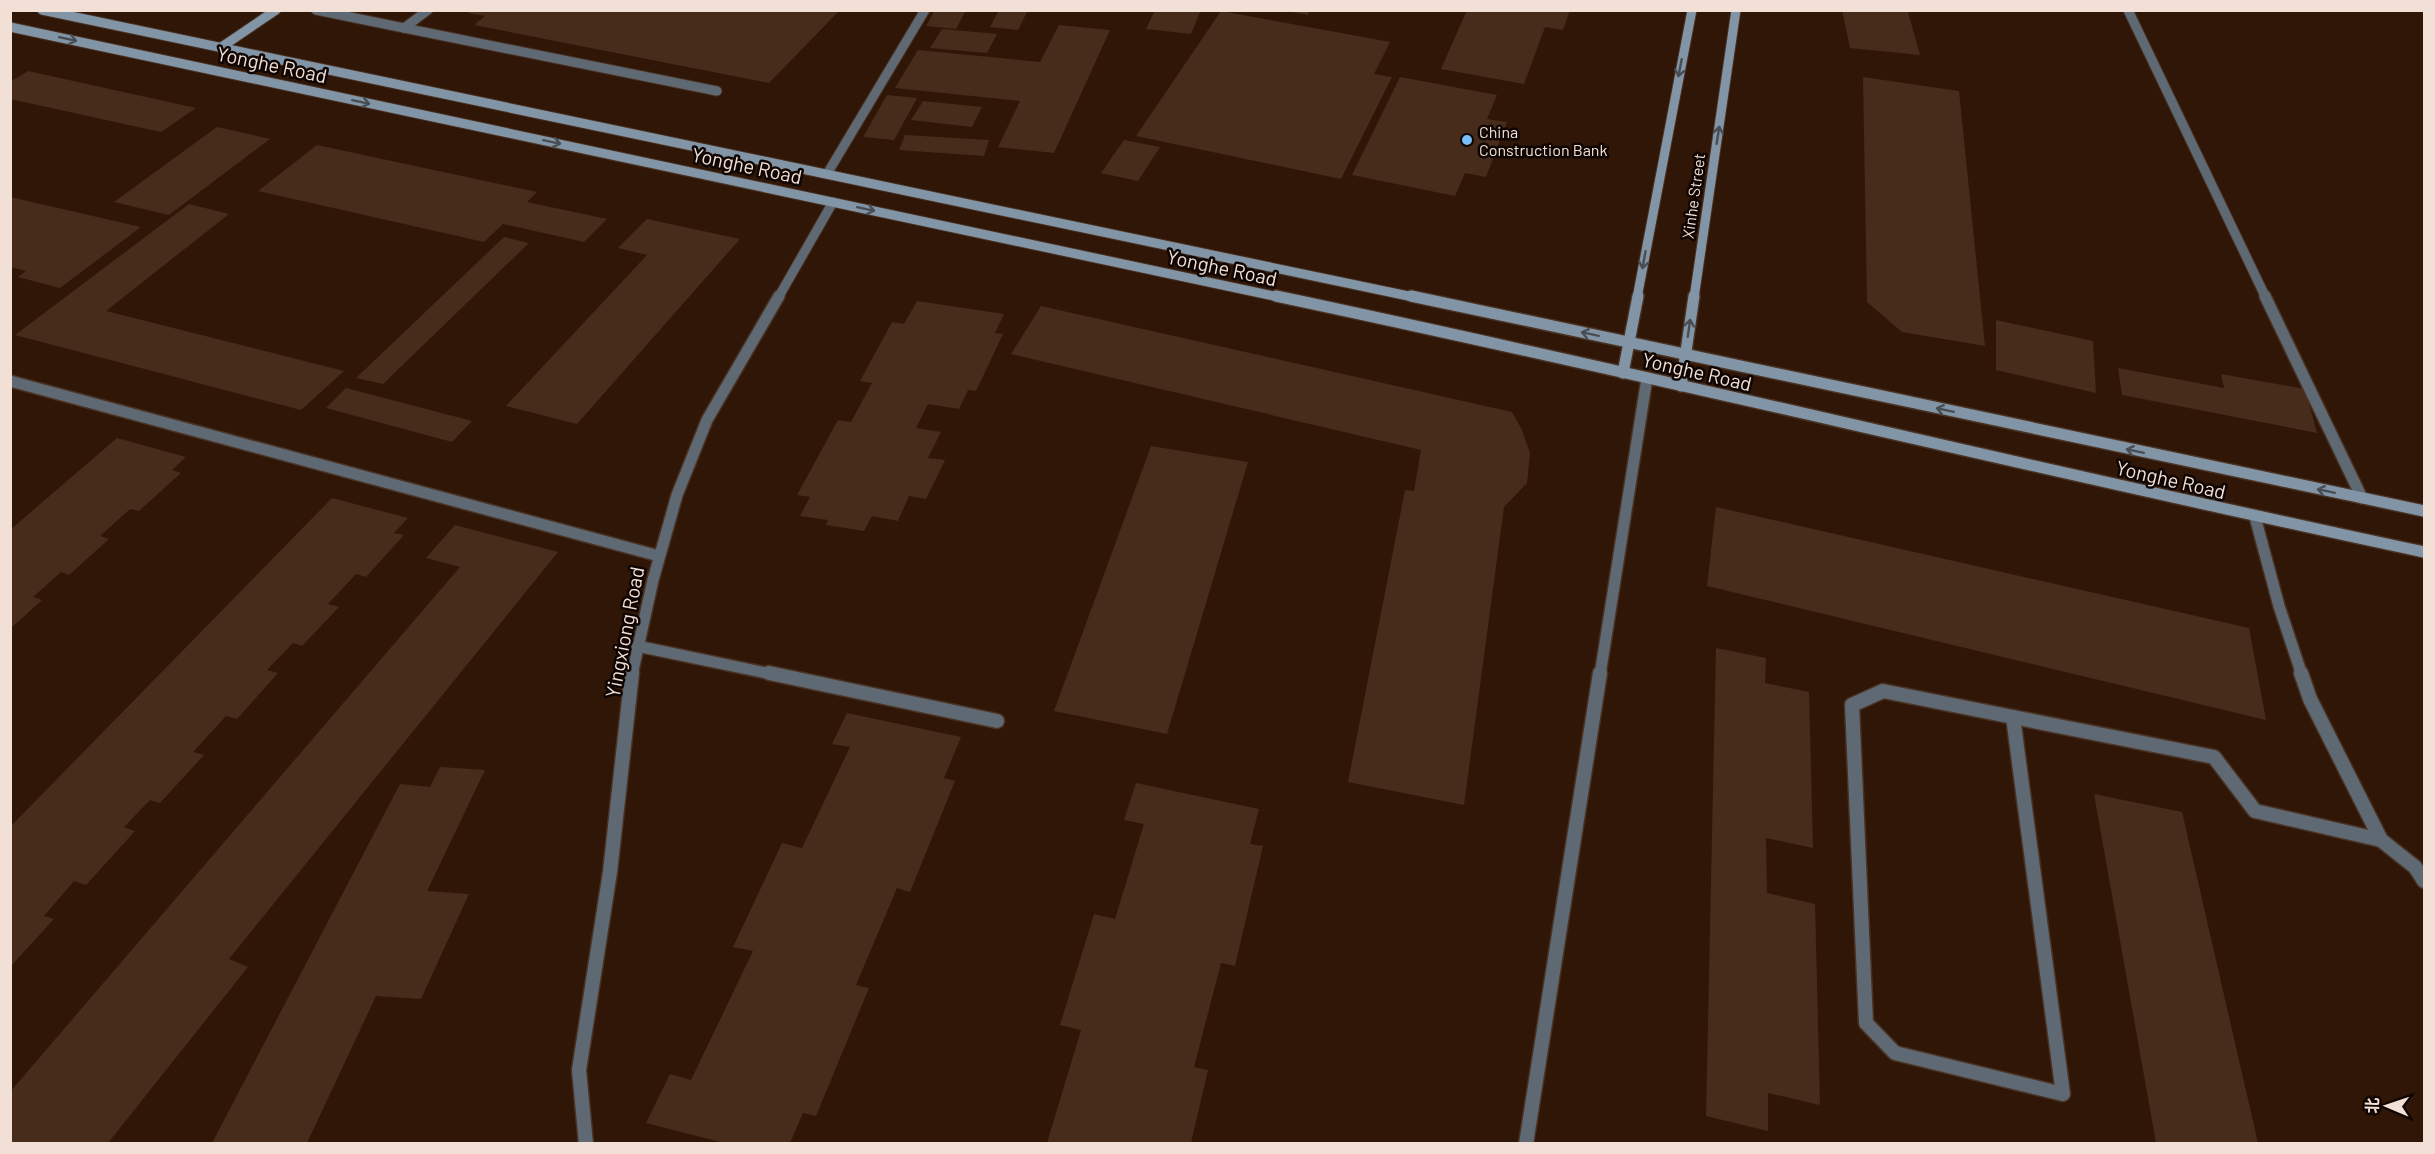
<svg xmlns="http://www.w3.org/2000/svg" width="2435" height="1154" font-family="Barlow,'Noto Sans SC',sans-serif">
	<rect width="100%" height="100%" fill="#2f1606"/>
	<!-- building -->
	<g fill="#472c1c">
		<polygon points="471,10 840,10 769,83 474,25 485,16 468,13"/>
		<polygon points="935,10 966,10 956,29 926,26"/>
		<polygon points="999,10 1028,10 1018,30 990,27"/>
		<polygon points="1155,10 1201,10 1191,34 1146,29"/>
		<polygon points="1282,10 1310,10 1308,15"/>
		<polygon points="1467,10 1570,10 1563,30 1545,27 1524,84 1441,69"/>
		<polygon points="1842,10 1908,12 1920,55 1850,48"/>
		<polygon points="1221,11 1390,42 1374,74 1392,77 1341,179 1136,136"/>
		<polygon points="1059,25 1110,30 1054,153 998,147 1020,101 895,88 918,50 1040,62"/>
		<polygon points="942,29 997,34 987,53 930,48"/>
		<polygon points="28,71 196,108 161,132 10,99 10,82"/>
		<polygon points="1400,77 1497,95 1487,119 1507,122 1486,177 1465,173 1455,196 1352,175"/>
		<polygon points="1863,77 1959,91 1985,346 1902,332 1867,302"/>
		<polygon points="887,95 917,98 894,140 863,137"/>
		<polygon points="923,101 982,107 972,127 911,120"/>
		<polygon points="217,127 270,139 169,215 114,202"/>
		<polygon points="905,135 989,140 984,156 899,150"/>
		<polygon points="1124,140 1160,147 1138,181 1101,173"/>
		<polygon points="317,145 537,192 527,202 607,219 584,242 503,224 484,242 258,191"/>
		<polygon points="10,197 141,227 60,288 18,277 26,271 10,267"/>
		<polygon points="189,204 229,214 106,311 344,371 301,410 15,335"/>
		<polygon points="647,219 740,239 577,424 506,406 647,255 618,248"/>
		<polygon points="504,237 529,243 383,384 356,378"/>
		<polygon points="917,301 1004,314 995,333 1003,334 976,391 968,390 959,409 928,404 916,428 941,432 928,458 945,460 926,499 909,496 898,521 872,516 864,531 826,525 828,520 800,516 810,497 797,495 838,420 851,422 872,383 860,381 892,322 904,324"/>
		<polygon points="1041,306 1512,412 1522,430 1530,453 1527,483 1504,507 1464,805 1348,782 1405,490 1414,491 1421,450 1011,354"/>
		<polygon points="1996,320 2093,341 2096,393 1996,370"/>
		<polygon points="2118,368 2224,388 2221,374 2305,389 2317,433 2122,395"/>
		<polygon points="346,388 472,421 452,442 326,408"/>
		<polygon points="117,438 186,457 172,470 181,473 139,511 130,509 100,536 109,539 69,575 61,572 33,597 42,600 10,629 10,530"/>
		<polygon points="1151,446 1248,462 1167,734 1054,711"/>
		<polygon points="332,498 408,518 394,533 404,535 366,577 356,574 328,604 339,607 302,646 293,643 267,670 278,673 237,719 226,716 193,752 204,755 160,803 150,800 124,827 135,831 86,885 74,881 44,916 54,919 10,967 10,827"/>
		<polygon points="1716,507 2249,628 2266,720 1707,586"/>
		<polygon points="455,525 558,552 229,959 248,967 108,1143 10,1143 10,1092 460,567 426,558"/>
		<polygon points="1716,648 1766,658 1765,683 1809,692 1813,848 1766,838 1767,893 1815,904 1820,1105 1768,1093 1768,1131 1706,1116"/>
		<polygon points="847,713 961,737 944,778 955,781 910,892 897,888 856,985 869,988 816,1116 803,1113 790,1143 724,1143 646,1123 670,1074 691,1080 753,951 733,947 782,843 802,848 850,747 832,744"/>
		<polygon points="440,767 485,770 427,891 469,894 421,999 376,996 307,1143 212,1143 400,784 430,787"/>
		<polygon points="1136,783 1259,809 1250,844 1263,846 1235,966 1221,963 1194,1067 1208,1070 1191,1143 1047,1143 1081,1030 1060,1025 1094,914 1115,919 1144,824 1124,820"/>
		<polygon points="2094,794 2182,812 2258,1143 2156,1143"/>
	</g>
	<g fill="none" stroke-linecap="round" stroke-linejoin="round">
		<defs>
			<g id="lane-far2">
				<polyline points="316,10 404,28"/>
				<polyline points="428,10 404,28 717,91"/>
				<polyline points="2128,10 2266,298"/>
				<polyline points="827,174 925,10"/>
			</g>
			<g id="lane-far1">
				<polyline points="2265,296 2362,498"/>
				<polyline points="10,381 659,556"/>
				<polyline points="2255,517 2279,606 2302,675"/>
				<polyline points="637,646 776,675"/>
			</g>
			<g id="lane">
				<polyline points="769,673 997,721"/>
				<polyline points="2301,673 2310,699 2381,840 2415,867 2424,881"/>
				<polygon points="1883,691 2013,717 2063,1094 1895,1053 1866,1023 1852,705"/>
				<polyline points="2013,717 2214,757 2255,811 2381,840"/>
			</g>
			<polyline id="street-far2" points="778,298 833,202"/>
			<g id="street-far1">
				<polyline points="632,675 653,580 677,495 707,420 779,296"/>
				<polyline points="1600,675 1647,378"/>
			</g>
			<g id="street">
				<polyline points="586,1144 579,1070 610,872 632,673"/>
				<polyline points="1526,1144 1600,673"/>
			</g>
			<g id="secondary-far1">
				<polyline points="42,10 1418,298"/>
				<polyline points="10,27 1283,298"/>
				<polyline points="220,48 276,10"/>
				<polyline points="1637,298 1692,10"/>
				<polyline points="1694,298 1736,10"/>
			</g>
			<g id="secondary">
				<path d="M1276 296C1660 377 2041 471 2424 552"/>
				<polyline points="1411,296 2424,511"/>
				<polyline points="1623,373 1638,296"/>
				<polyline points="1681,386 1694,296"/>
			</g>
		</defs>
		<!-- lane-far2 casing -->
		<use href="#lane-far2" stroke="#4a3223" stroke-width="11"/>
		<!-- lane-far1 casing -->
		<use href="#lane-far1" stroke="#4a3223" stroke-width="14"/>
		<!-- lane casing -->
		<use href="#lane" stroke="#4a3223" stroke-width="17"/>
		<!-- street-far2 casing -->
		<use href="#street-far2" stroke="#4a3223" stroke-width="11"/>
		<!-- street-far1 casing -->
		<use href="#street-far1" stroke="#4a3223" stroke-width="14"/>
		<!-- street casing -->
		<use href="#street" stroke="#4a3223" stroke-width="17"/>
		<!-- secondary-far1 casing -->
		<use href="#secondary-far1" stroke="#4a3223" stroke-width="11"/>
		<!-- secondary casing -->
		<use href="#secondary" stroke="#4a3223" stroke-width="14"/>
		<!-- lane-far2 -->
		<use href="#lane-far2" stroke="#5e6974" stroke-width="9"/>
		<!-- lane-far1 -->
		<use href="#lane-far1" stroke="#5e6974" stroke-width="11"/>
		<!-- lane -->
		<use href="#lane" stroke="#5e6974" stroke-width="14"/>
		<!-- street-far2 -->
		<use href="#street-far2" stroke="#5e6974" stroke-width="9"/>
		<!-- street-far1 -->
		<use href="#street-far1" stroke="#5e6974" stroke-width="11"/>
		<!-- street -->
		<use href="#street" stroke="#5e6974" stroke-width="14"/>
		<!-- secondary-far1 -->
		<use href="#secondary-far1" stroke="#8295a6" stroke-width="9"/>
		<!-- secondary -->
		<use href="#secondary" stroke="#8295a6" stroke-width="11"/>
	</g>
	<!-- one-way arrows -->
	<defs><path id="oneway-shaft" d="M-6 0H5M1.5-3L5.5 0L1.5 3" fill="none" stroke-width="1.6" stroke-linecap="round" stroke-linejoin="round" transform="scale(1.5)"/></defs>
	<g stroke="#484d54">
		<use href="#oneway-shaft" transform="translate(68 39) rotate(12)"/>
		<use href="#oneway-shaft" transform="translate(1680 68) rotate(101)"/>
		<use href="#oneway-shaft" transform="translate(361 102) rotate(12)"/>
		<use href="#oneway-shaft" transform="translate(1718 135) rotate(-81)"/>
		<use href="#oneway-shaft" transform="translate(552 142) rotate(12)"/>
		<use href="#oneway-shaft" transform="translate(866 209) rotate(12)"/>
		<use href="#oneway-shaft" transform="translate(1644 260) rotate(100)"/>
		<use href="#oneway-shaft" transform="translate(1689 328) rotate(-82)"/>
		<use href="#oneway-shaft" transform="translate(1590 334) rotate(-168)"/>
		<use href="#oneway-shaft" transform="translate(1945 410) rotate(-168)"/>
		<use href="#oneway-shaft" transform="translate(2135 451) rotate(-168)"/>
		<use href="#oneway-shaft" transform="translate(2326 491) rotate(-168)"/>
	</g>
	<!-- markers -->
	<circle fill="#79bff8" stroke="#0f0502" stroke-width="2" cx="1467" cy="140" r="6"/>
	<g text-anchor="middle" dominant-baseline="central" stroke-width="5" stroke-linejoin="round" paint-order="stroke">
		<!-- far-poi labels -->
		<g font-size="16" fill="#f2e0d6" stroke="#0f0502" text-anchor="start">
			<text x="1479" y="131">China<tspan x="1479" dy="18">Construction Bank</tspan></text>
		</g>
		<!-- far-street labels -->
		<g font-size="16" fill="#f2e0d6" stroke="#0f0502">
			<text transform="translate(1693 196) rotate(-82)">Xinhe Street</text>
		</g>
		<!-- street labels -->
		<g font-size="20" fill="#f2e0d6" stroke="#0f0502">
			<text transform="translate(272 64) rotate(12)">Yonghe Road</text>
			<text transform="translate(747 165) rotate(12)">Yonghe Road</text>
			<text transform="translate(1222 267) rotate(12)">Yonghe Road</text>
			<text transform="translate(1697 371) rotate(13)">Yonghe Road</text>
			<text transform="translate(2171 479) rotate(13)">Yonghe Road</text>
			<text transform="translate(624 632) rotate(-79)">Yingxiong Road</text>
		</g>
	</g>
	<!-- border -->
	<rect width="2435" height="1154" fill="none" stroke="#f2e0d6" stroke-width="24"/>
	<!-- north arrow -->
	<g transform="translate(2387 1106) rotate(272)" stroke="#0f0502" stroke-width="4.5" paint-order="stroke">
	<path d="M0-4.5L10 22L0 15L-10 22Z" fill="#f2e0d6"/>
	<text y="-9" font-size="16" font-weight="bold" text-anchor="middle" fill="#f2e0d6">北</text>
	</g>
</svg>
